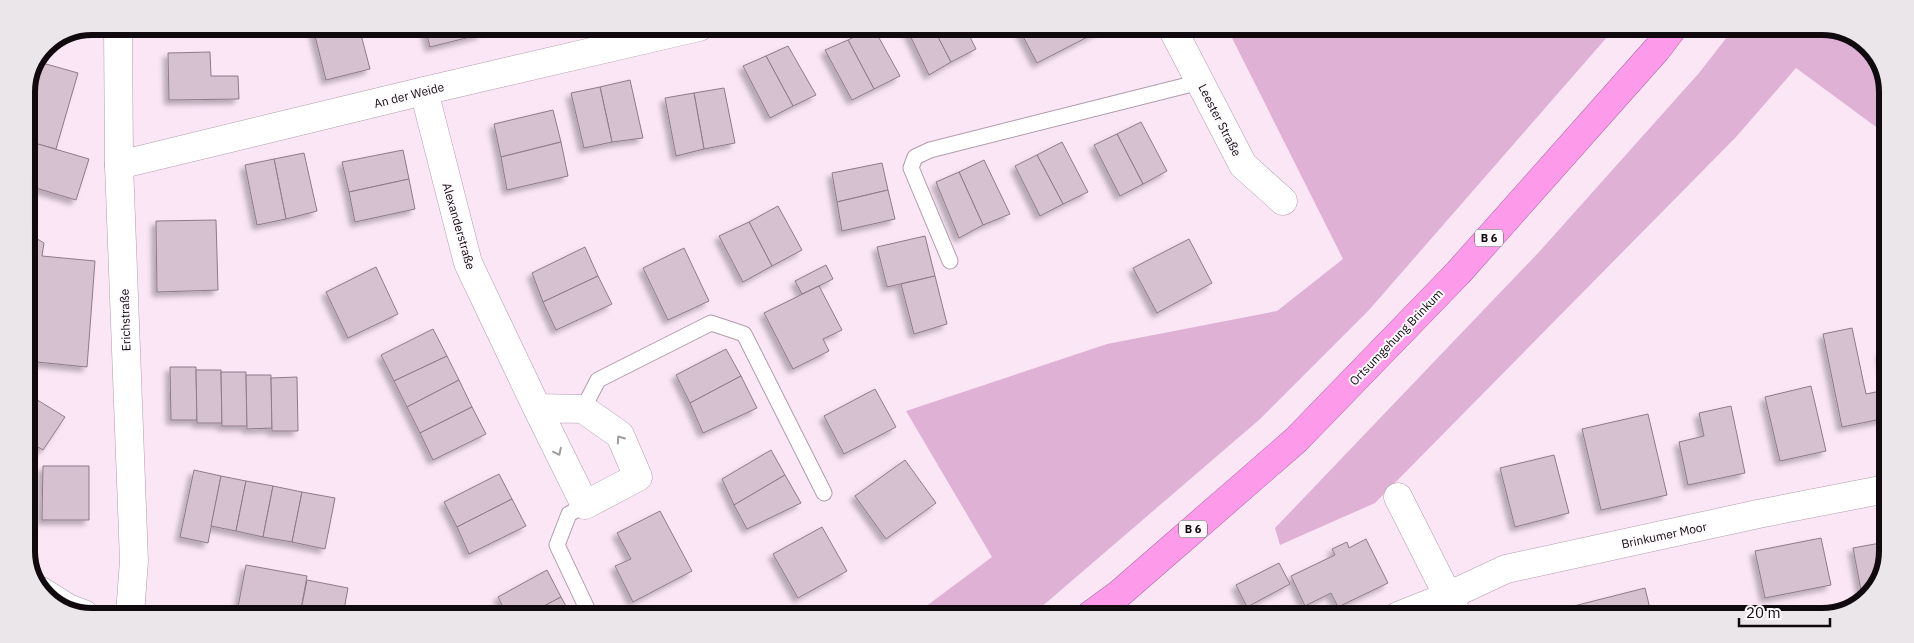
<svg xmlns="http://www.w3.org/2000/svg" width="1914" height="643" font-family="'IBM Plex Sans',sans-serif">
	<defs>
		<filter id="shadow"><feDropShadow dx="-4.5" dy="4.5" stdDeviation="2.5" flood-color="#0004"/></filter>
	</defs>
	<rect width="100%" height="100%" fill="#fbe6f6"/>
	<!-- green -->
	<g fill="#dfb2d5">
		<polygon points="1227,28 1615,28 1369,310 1259,420 1046,603 1029,616 913,616 992,557 906,411 1107,344 1277,311 1343,259"/>
		<polygon points="1734,28 1839,29 1874,52 1888,88 1887,135 1796,68 1736,137 1375,503 1280,545 1275,528 1539,252 1699,73"/>
	</g>
	<!-- building -->
	<g fill="#d5c1d0" stroke="#8e7b89" filter="url(#shadow)">
		<polygon points="319,27 359,27 370,69 326,80 313,28"/>
		<polygon points="425,27 480,27 482,34 430,47"/>
		<polygon points="873,27 900,76 874,89 848,40"/>
		<polygon points="906,27 933,27 951,62 929,75"/>
		<polygon points="933,27 965,27 976,49 951,62"/>
		<polygon points="1018,27 1105,28 1037,63"/>
		<polygon points="848,40 874,89 852,100 825,50"/>
		<polygon points="788,46 816,95 793,106 766,56"/>
		<polygon points="210,52 211,76 238,76 239,99 169,100 168,53"/>
		<polygon points="766,56 793,106 770,118 743,66"/>
		<polygon points="39,62 78,73 56,149 26,141 26,92"/>
		<polygon points="630,80 643,138 612,142 600,87"/>
		<polygon points="600,87 612,142 584,148 571,93"/>
		<polygon points="724,88 735,143 704,149 694,93"/>
		<polygon points="694,93 704,149 676,156 665,98"/>
		<polygon points="553,110 561,142 501,157 494,124"/>
		<polygon points="1141,122 1167,171 1143,184 1117,134"/>
		<polygon points="1117,134 1143,184 1120,196 1094,145"/>
		<polygon points="561,142 568,176 507,190 501,157"/>
		<polygon points="1062,142 1088,192 1063,204 1037,155"/>
		<polygon points="38,144 89,159 76,200 26,185"/>
		<polygon points="403,150 409,179 349,192 342,162"/>
		<polygon points="304,153 317,211 286,219 274,159"/>
		<polygon points="1037,155 1063,204 1040,216 1015,166"/>
		<polygon points="274,159 286,219 257,225 245,165"/>
		<polygon points="984,160 1010,214 983,225 959,172"/>
		<polygon points="882,163 888,190 837,202 832,173"/>
		<polygon points="959,172 983,225 959,238 936,182"/>
		<polygon points="409,179 415,209 355,222 349,192"/>
		<polygon points="888,190 895,219 842,231 837,202"/>
		<polygon points="778,206 802,250 772,266 749,222"/>
		<polygon points="216,220 218,290 157,292 156,221"/>
		<polygon points="749,222 772,266 743,282 719,236"/>
		<polygon points="26,232 44,243 42,256 95,261 87,367 27,361 35,299 26,294"/>
		<polygon points="925,236 935,276 887,287 877,247"/>
		<polygon points="1189,239 1212,283 1157,313 1133,268"/>
		<polygon points="585,247 598,276 543,302 532,273"/>
		<polygon points="684,248 709,301 668,320 643,268"/>
		<polygon points="826,265 833,279 802,294 795,281"/>
		<polygon points="376,267 398,314 348,338 326,292"/>
		<polygon points="598,276 612,304 556,330 543,302"/>
		<polygon points="935,276 947,324 914,334 901,284"/>
		<polygon points="819,286 842,330 823,339 829,351 793,369 764,313"/>
		<polygon points="1852,328 1866,394 1886,390 1886,418 1842,427 1823,334"/>
		<polygon points="433,329 447,356 394,381 381,355"/>
		<polygon points="726,349 741,376 690,403 676,375"/>
		<polygon points="1886,351 1886,376 1881,352"/>
		<polygon points="447,356 459,380 407,407 394,381"/>
		<polygon points="170,367 196,367 197,420 171,420"/>
		<polygon points="196,370 221,370 222,423 197,423"/>
		<polygon points="221,372 246,372 247,426 222,426"/>
		<polygon points="246,375 271,375 272,428 247,429"/>
		<polygon points="741,376 757,408 703,433 690,403"/>
		<polygon points="297,377 298,431 272,431 271,378"/>
		<polygon points="459,380 472,407 420,433 407,407"/>
		<polygon points="1811,386 1826,451 1780,461 1765,397"/>
		<polygon points="875,389 896,427 844,454 824,416"/>
		<polygon points="26,393 65,417 43,450 26,440"/>
		<polygon points="1731,406 1745,473 1688,485 1679,442 1704,436 1699,413"/>
		<polygon points="472,407 486,434 433,460 420,433"/>
		<polygon points="1648,414 1667,495 1601,510 1582,429"/>
		<polygon points="771,450 785,475 734,505 722,479"/>
		<polygon points="1554,455 1569,513 1515,527 1500,468"/>
		<polygon points="905,460 936,503 886,539 855,496"/>
		<polygon points="43,466 89,466 89,520 42,520"/>
		<polygon points="194,470 221,476 208,543 180,537"/>
		<polygon points="499,474 512,499 457,527 444,502"/>
		<polygon points="785,475 801,503 747,529 734,505"/>
		<polygon points="221,476 246,481 236,531 211,526"/>
		<polygon points="246,481 273,486 263,537 236,531"/>
		<polygon points="273,486 302,492 292,542 263,537"/>
		<polygon points="302,492 335,498 325,549 292,542"/>
		<polygon points="512,499 526,526 469,554 457,527"/>
		<polygon points="660,511 692,571 633,602 615,566 631,559 617,533"/>
		<polygon points="822,527 847,571 798,598 773,554"/>
		<polygon points="1821,538 1831,585 1765,598 1755,551"/>
		<polygon points="1366,539 1388,583 1338,607 1331,593 1305,606 1291,576 1335,555 1332,549 1347,542 1349,548"/>
		<polygon points="1886,542 1885,568 1863,601 1853,548"/>
		<polygon points="1279,563 1290,584 1247,607 1236,585"/>
		<polygon points="246,565 307,576 300,615 253,615 237,612"/>
		<polygon points="547,570 561,597 527,615 507,615 498,597"/>
		<polygon points="307,580 348,588 343,615 300,615"/>
		<polygon points="1645,588 1652,617 1559,616 1558,610"/>
		<polygon points="561,597 571,615 527,615"/>
	</g>
	<g fill="none" stroke-linecap="round" stroke-linejoin="round">
		<defs>
			<g id="lane">
				<polyline points="950,261 911,168 915,157 930,150 1200,82"/>
				<polyline points="583,409 598,380 711,323 744,334 824,493"/>
				<polyline points="585,505 569,514 557,545 590,615"/>
			</g>
			<g id="street">
				<polyline points="118,26 119,165 134,561 130,614"/>
				<polyline points="1172,28 1243,165 1283,201"/>
				<polyline points="424,91 468,263 537,408 583,409 620,435 638,477 585,505 537,408"/>
				<polyline points="119,165 424,91 699,27"/>
				<polyline points="1398,497 1458,616"/>
				<polyline points="41,591 68,608 84,614"/>
				<polyline points="1398,616 1448,596 1506,569 1758,514 1886,489"/>
			</g>
			<polyline id="highway" points="1089,616 1119,594 1296,440 1458,273 1657,49 1673,28"/>
		</defs>
		<!-- lane casing -->
		<use href="#lane" stroke="#b09cab" stroke-width="17"/>
		<!-- street casing -->
		<use href="#street" stroke="#b09cab" stroke-width="29"/>
		<!-- highway casing -->
		<use href="#highway" stroke="#aa689d" stroke-width="29"/>
		<!-- lane -->
		<use href="#lane" stroke="#fff" stroke-width="15"/>
		<!-- street -->
		<use href="#street" stroke="#fff" stroke-width="28"/>
		<!-- highway -->
		<use href="#highway" stroke="#fd9bea" stroke-width="28"/>
	</g>
	<!-- one-way arrows -->
	<defs><path id="oneway-chevron" d="M-2-3.5L2.5 0L-2 3.5" fill="none" stroke-width="1.6" stroke-linecap="round" stroke-linejoin="round" transform="scale(1.25)"/></defs>
	<g stroke="#9f9d9f">
		<use href="#oneway-chevron" transform="translate(620 439) rotate(-125)"/>
		<use href="#oneway-chevron" transform="translate(558 452) rotate(64)"/>
	</g>
	<g text-anchor="middle" dominant-baseline="central" stroke-width="4" stroke-linejoin="round" paint-order="stroke">
		<!-- shield labels -->
		<g fill="#fef9fd" stroke="#575256" stroke-width="1">
			<rect x="1475" y="229.5" width="28" height="17" rx="4"/>
			<rect x="1179" y="520.5" width="28" height="17" rx="4"/>
		</g>
		<g font-size="11" font-weight="bold" fill="#100a0f">
			<text x="1489" y="238">B 6</text>
			<text x="1193" y="529">B 6</text>
		</g>
		<!-- street labels -->
		<g font-size="12" fill="#100a0f" stroke="#fef9fd">
			<text transform="translate(409 95) rotate(-14)">An der Weide</text>
			<text transform="translate(1220 120) rotate(63)">Leester Straße</text>
			<text transform="translate(459 226) rotate(74)">Alexanderstraße</text>
			<text transform="translate(125 320) rotate(-92)">Erichstraße</text>
			<text transform="translate(1396 337) rotate(-46)">Ortsumgehung Brinkum</text>
			<text transform="translate(1664 535) rotate(-12)">Brinkumer Moor</text>
		</g>
	</g>
	<!-- crop -->
	<path d="M0 0H1914V643H0ZM92 35H1822A57 57 0 0 1 1879 92V551A57 57 0 0 1 1822 608H92A57 57 0 0 1 35 551V92A57 57 0 0 1 92 35Z" fill="#ebe6ea" fill-rule="evenodd"/>
	<path fill="none" stroke="#100a0f" stroke-width="6" d="M92 35H1822A57 57 0 0 1 1879 92V551A57 57 0 0 1 1822 608H92A57 57 0 0 1 35 551V92A57 57 0 0 1 92 35Z"/>
	<!-- scale -->
	<path d="M1739 618v8h91v-8" fill="none" stroke="#100a0f" stroke-width="2.5"/>
	<text x="1746" y="618" font-size="15" fill="#100a0f" stroke="#fef9fd" stroke-width="4" paint-order="stroke">20 m</text>
</svg>
